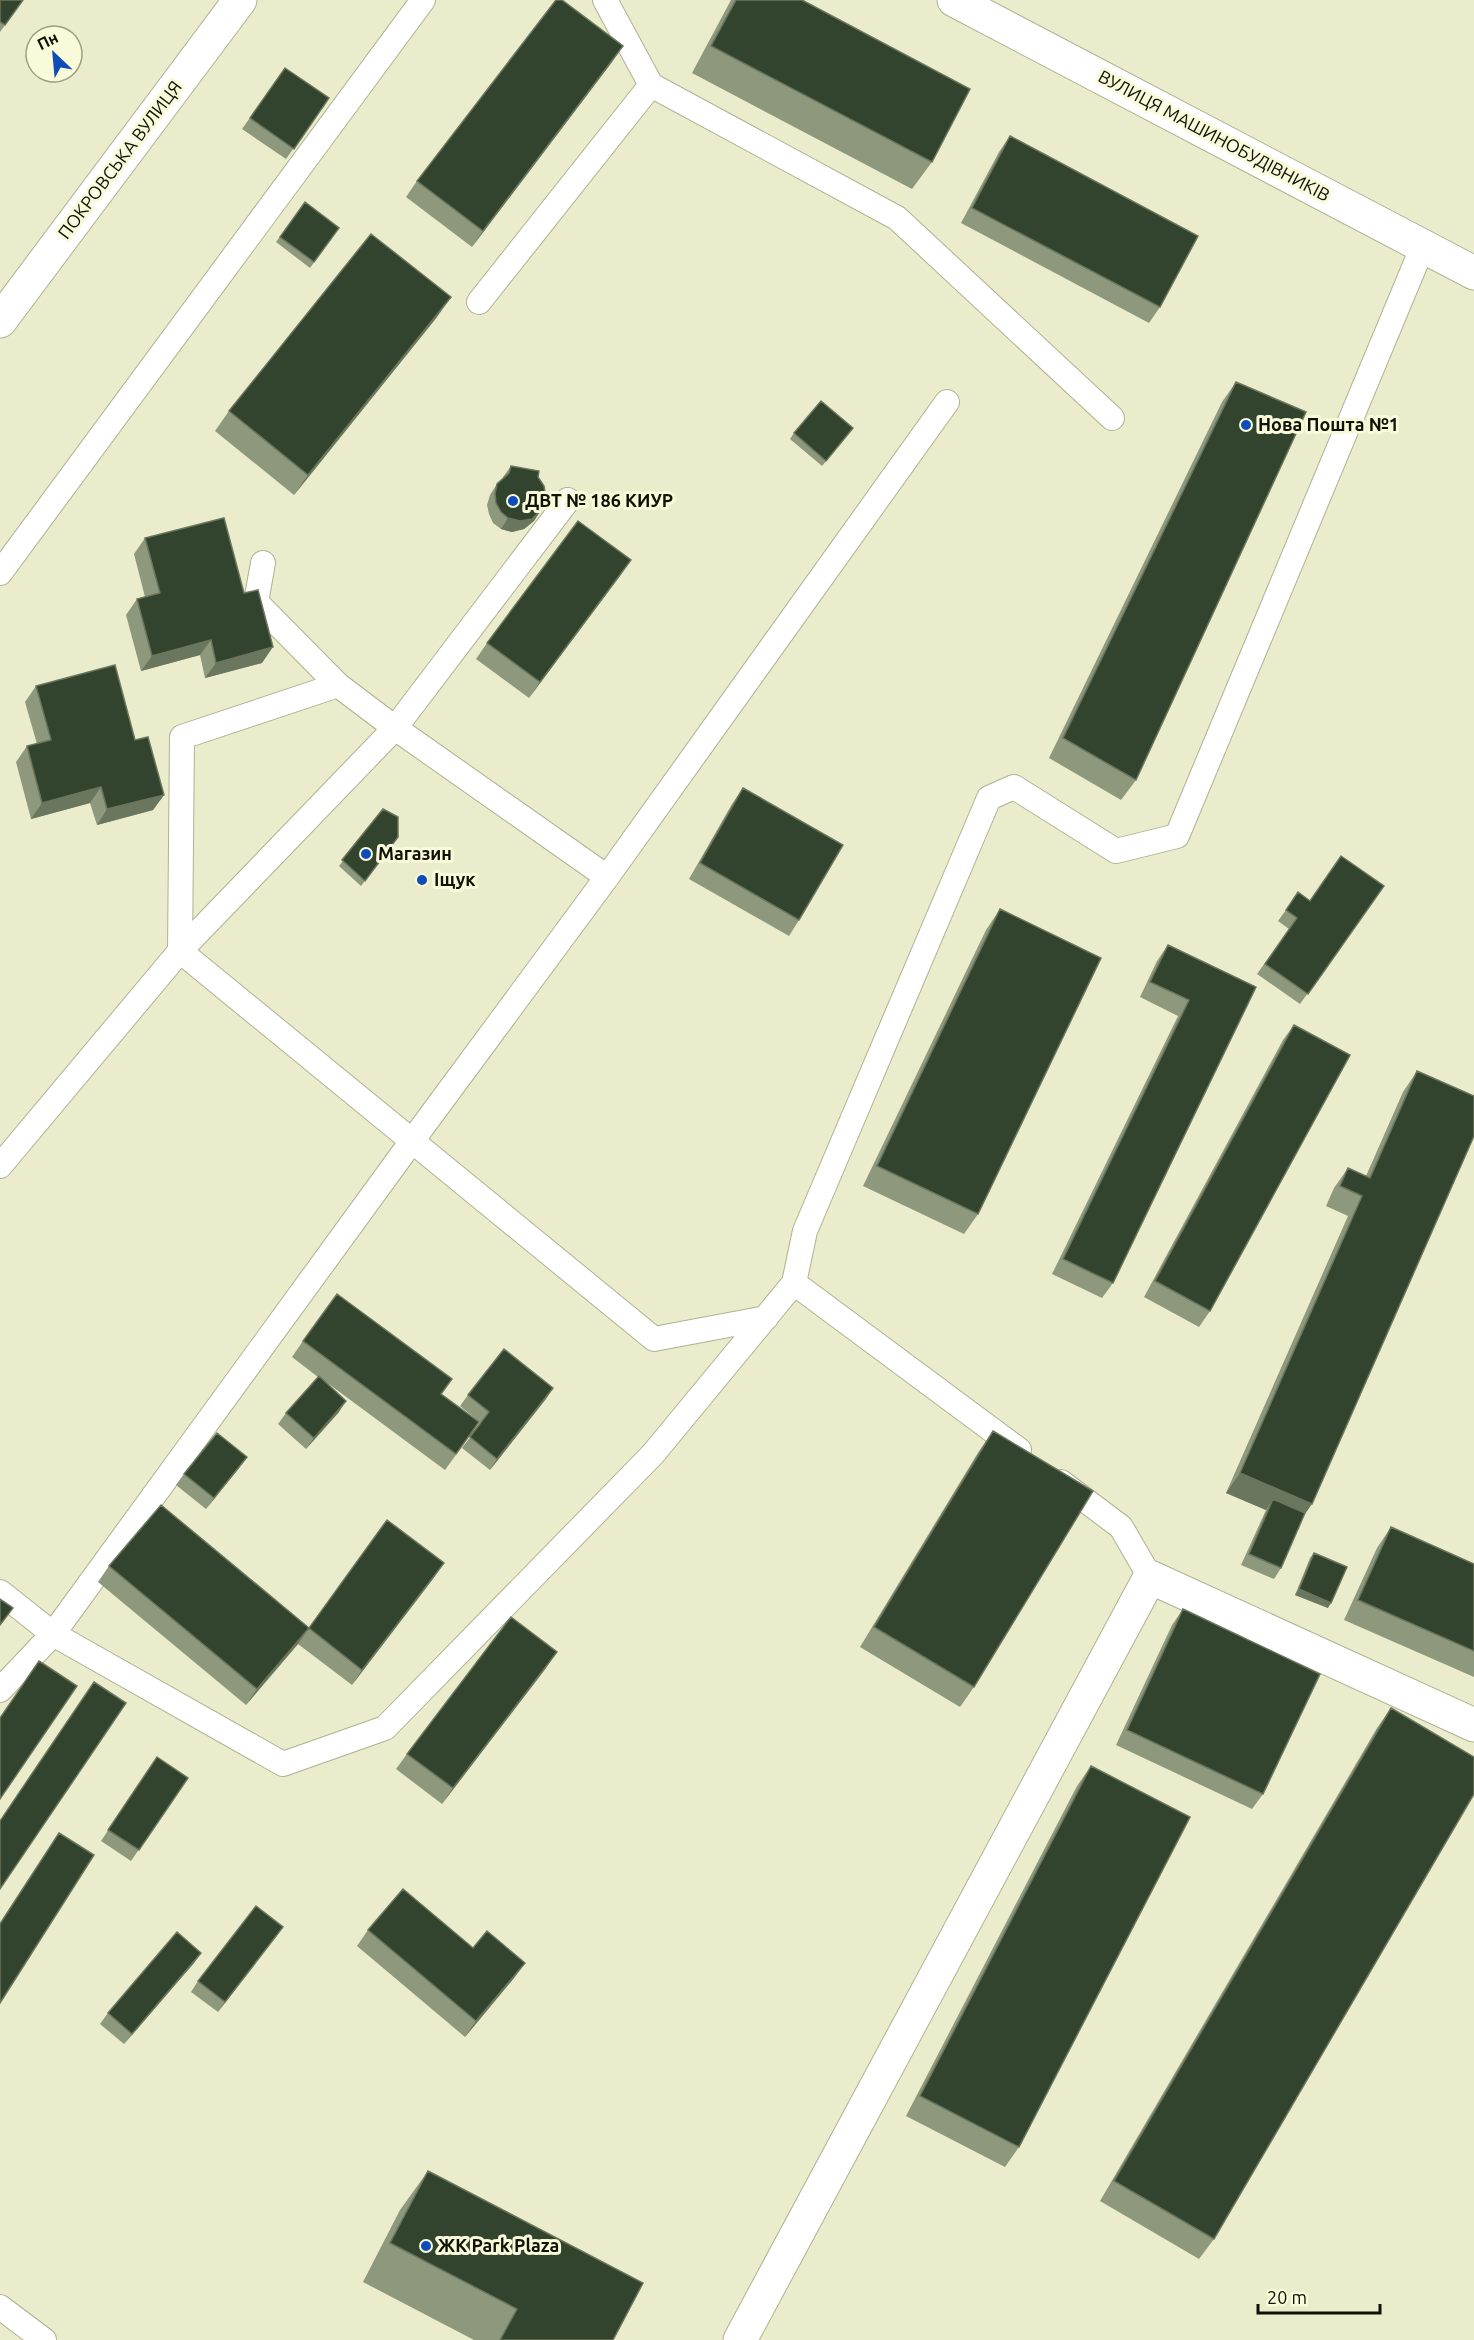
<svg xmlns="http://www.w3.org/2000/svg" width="1474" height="2340" viewBox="0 0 1474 2340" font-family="Ubuntu,sans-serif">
	<rect width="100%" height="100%" fill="#ebeccc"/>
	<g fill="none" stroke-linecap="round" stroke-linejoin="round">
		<g stroke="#afb192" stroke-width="26">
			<path id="service" d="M 605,0 L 651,85 L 897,218 L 1112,418
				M 479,302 L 651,85
				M 263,563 L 256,602 L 338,685
				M 0,573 L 423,0
				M 607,877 L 395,728 L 338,685 L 182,737 L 180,951 L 654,1339 L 766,1318
				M 0,1166 L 180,951 L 395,728 L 568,500
				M 794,1283 L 1019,1450
				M 1061,1482 L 1121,1527 L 1150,1577
				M 0,1592 L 53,1634 L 283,1764 L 385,1728 L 653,1454 L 794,1283 L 805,1231 L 989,798 L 1014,787 L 1116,851 L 1177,836 L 1423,246
				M 0,1690 L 53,1634 L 412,1141 L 607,877 L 947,402
				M 0,2307 L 44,2340"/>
		</g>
		<g stroke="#afb192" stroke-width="35">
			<path id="minor" d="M 740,2340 L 1150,1577 L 1474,1725"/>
		</g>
		<g stroke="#afb192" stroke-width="35">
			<path id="tertiary" d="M 954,0 L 1474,273
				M 0,321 L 240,0"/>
		</g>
		<use href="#service" stroke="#fff" stroke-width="24"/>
		<use href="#minor" stroke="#fff" stroke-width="33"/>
		<use href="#tertiary" stroke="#fff" stroke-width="33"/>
	</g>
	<path fill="#8e987d" d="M 0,0 L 23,0 L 0,32 Z
		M 731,0 L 802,0 L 932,162 L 912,189 L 692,73 Z
		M 612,62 L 472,247 L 406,197 L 417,181 Z
		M 285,68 L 329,98 L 286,159 L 242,129 Z
		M 1010,136 L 1160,307 L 1149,323 L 961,223 L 999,152 Z
		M 305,202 L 339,228 L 310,268 L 276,242 Z
		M 437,317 L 294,495 L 215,431 L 229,411 Z
		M 1236,382 L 1136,780 L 1121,800 L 1049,758 L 1222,402 Z
		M 794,433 L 849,433 L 822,466 L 790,439 Z
		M 511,466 L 538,477 L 541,510 L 534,521 L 524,529 L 512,532 L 501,529 L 493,523 L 489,514 L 487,505 L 490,495 L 497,484 L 503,480 L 503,477 Z
		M 145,538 L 262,663 L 205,678 L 200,655 L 141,671 L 126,615 L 137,599 L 145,597 L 134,554 Z
		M 631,560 L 529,698 L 476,659 L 487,643 Z
		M 36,686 L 135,740 L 164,795 L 153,810 L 97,825 L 90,803 L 31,819 L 16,762 L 27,746 L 37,744 L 25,702 Z
		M 743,788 L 799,920 L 789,936 L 689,879 L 732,804 Z
		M 383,809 L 398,837 L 361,886 L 339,866 Z
		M 1384,886 L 1300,1004 L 1257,974 L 1289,929 L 1278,921 L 1286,910 L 1310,901 Z
		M 1000,909 L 978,1214 L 964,1234 L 863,1186 L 986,930 Z
		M 1168,945 L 1256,987 L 1113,1283 L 1102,1298 L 1052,1274 L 1178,1016 L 1140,997 L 1157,961 Z
		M 1294,1025 L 1210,1311 L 1199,1327 L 1144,1297 L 1283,1040 Z
		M 1417,1071 L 1305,1513 L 1281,1568 L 1274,1579 L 1241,1565 L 1266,1510 L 1226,1493 L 1348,1216 L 1326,1206 L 1334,1188 L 1348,1168 L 1366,1176 L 1403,1092 Z
		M 303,1341 L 441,1394 L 468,1438 L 445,1470 L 322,1379 L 339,1412 L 306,1449 L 278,1424 L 286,1413 L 318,1377 L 292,1357 Z
		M 553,1388 L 490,1470 L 462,1448 L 481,1423 L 460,1406 L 468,1395 Z
		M 993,1431 L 974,1687 L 960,1707 L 860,1647 L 979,1451 Z
		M 239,1468 L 206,1509 L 176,1485 L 184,1474 Z
		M 1391,1527 L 1474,1564 L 1474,1677 L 1344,1620 L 1377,1548 Z
		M 1314,1553 L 1328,1608 L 1295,1595 L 1310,1558 Z
		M 444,1563 L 352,1685 L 298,1644 L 246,1705 L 98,1582 L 109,1566 L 309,1628 Z
		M 1183,1609 L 1263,1794 L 1252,1809 L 1116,1745 L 1172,1625 Z
		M 546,1668 L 442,1804 L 396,1769 L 407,1754 Z
		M 1391,1708 L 1214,2239 L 1199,2259 L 1100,2201 L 1377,1728 Z
		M 157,1757 L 188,1778 L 131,1861 L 101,1841 Z
		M 1091,1766 L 1019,2147 L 1005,2167 L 906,2116 L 1077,1786 Z
		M 59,1833 L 0,2003 L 0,1923 Z
		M 283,1927 L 218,2012 L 191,1992 L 198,1981 Z
		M 368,1930 L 473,1948 L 525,1963 L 514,1978 L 465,2037 L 357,1946 Z
		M 201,1953 L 194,1963 L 124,2044 L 100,2024 L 108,2013 Z
		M 428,2171 L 613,2340 L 474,2340 L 363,2282 L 400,2210 Z"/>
	<path fill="#6a765d" d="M 623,46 L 612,62 L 472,247 L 483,231 Z
		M 451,297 L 437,317 L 294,495 L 308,475 Z
		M 541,510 L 534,521 L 524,529 L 512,532 L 501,529 L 508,518 Z
		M 631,560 L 620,576 L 529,698 L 540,682 Z
		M 211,640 L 200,655 L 141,671 L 152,656 Z
		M 273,647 L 262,663 L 205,678 L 216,663 Z
		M 101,787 L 90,803 L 31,819 L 42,803 Z
		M 164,795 L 153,810 L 97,825 L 107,809 Z
		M 553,1388 L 546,1399 L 490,1470 L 497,1459 Z
		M 346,1401 L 339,1412 L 306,1449 L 314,1438 Z
		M 247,1457 L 239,1468 L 206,1509 L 214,1498 Z
		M 1240,1473 L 1312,1504 L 1298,1524 L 1273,1499 L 1266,1510 L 1226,1493 Z
		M 444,1563 L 433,1579 L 352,1685 L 362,1670 Z
		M 1299,1589 L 1331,1603 L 1328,1608 L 1295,1595 Z
		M 309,1628 L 298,1644 L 246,1705 L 257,1689 Z
		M 557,1652 L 546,1668 L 442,1804 L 453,1788 Z
		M 283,1927 L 275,1938 L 218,2012 L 225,2002 Z
		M 201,1953 L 194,1963 L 124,2044 L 132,2034 Z
		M 525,1963 L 514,1978 L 465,2037 L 476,2021 Z"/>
	<path fill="#32442e" stroke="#6a765d" stroke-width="1.5" d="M 0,0 L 23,0 L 5,25 L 0,22 Z
		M 556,0 L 562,0 L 623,46 L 483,231 L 417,181 Z
		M 736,0 L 802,0 L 970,89 L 932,162 L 711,46 Z
		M 285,68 L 329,98 L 294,149 L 250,118 Z
		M 1010,136 L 1198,236 L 1160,307 L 972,208 Z
		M 305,202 L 339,228 L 314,262 L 280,237 Z
		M 371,234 L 451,297 L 308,475 L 229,411 Z
		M 1236,382 L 1306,412 L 1136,780 L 1063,738 Z
		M 821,401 L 853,428 L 826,461 L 794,433 Z
		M 511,466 L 539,471 L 538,477 L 544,486 L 546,499 L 541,510 L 532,519 L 520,521 L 508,518 L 501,512 L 496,503 L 495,494 L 497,484 L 509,473 Z
		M 224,518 L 244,593 L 258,590 L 273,647 L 216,663 L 211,640 L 152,656 L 137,599 L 160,593 L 145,538 Z
		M 578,521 L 631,560 L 540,682 L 487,643 Z
		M 115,665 L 135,740 L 148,737 L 164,795 L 107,809 L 101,787 L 42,803 L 27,746 L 51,740 L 36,686 Z
		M 743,788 L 843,845 L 799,920 L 700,863 Z
		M 383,809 L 398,817 L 398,837 L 365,881 L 342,860 Z
		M 1341,856 L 1384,886 L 1308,994 L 1265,964 L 1297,918 L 1286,910 L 1298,892 L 1310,901 Z
		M 1000,909 L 1101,958 L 978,1214 L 877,1166 Z
		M 1168,945 L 1256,987 L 1113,1283 L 1063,1259 L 1189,1000 L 1150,982 Z
		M 1294,1025 L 1350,1055 L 1210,1311 L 1155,1281 Z
		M 1417,1071 L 1474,1096 L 1474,1136 L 1312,1504 L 1240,1473 L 1362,1196 L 1340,1186 L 1348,1168 L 1370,1178 Z
		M 337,1294 L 452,1379 L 441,1394 L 479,1422 L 456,1454 L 303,1341 Z
		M 504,1349 L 553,1388 L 497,1459 L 470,1437 L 489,1412 L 468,1395 Z
		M 319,1376 L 346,1401 L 314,1438 L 286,1413 Z
		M 993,1431 L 1093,1491 L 974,1687 L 874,1627 Z
		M 217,1433 L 247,1457 L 214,1498 L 184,1474 Z
		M 1273,1499 L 1305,1513 L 1281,1568 L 1249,1554 Z
		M 161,1505 L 309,1628 L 257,1689 L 109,1566 Z
		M 387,1520 L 444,1563 L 362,1670 L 309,1628 Z
		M 1391,1527 L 1474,1564 L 1474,1651 L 1358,1600 Z
		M 1314,1553 L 1347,1567 L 1331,1603 L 1299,1589 Z
		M 0,1599 L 13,1608 L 0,1625 Z
		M 1183,1609 L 1320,1674 L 1263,1794 L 1127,1730 Z
		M 511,1617 L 557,1652 L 453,1788 L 407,1754 Z
		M 39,1661 L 77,1686 L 0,1799 L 0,1718 Z
		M 94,1682 L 126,1703 L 0,1889 L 0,1821 Z
		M 1391,1708 L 1474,1757 L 1474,1794 L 1214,2239 L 1114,2181 Z
		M 157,1757 L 188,1778 L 139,1850 L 108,1830 Z
		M 1091,1766 L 1190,1817 L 1019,2147 L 920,2096 Z
		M 59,1833 L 94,1855 L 0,2003 L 0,1924 Z
		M 403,1889 L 473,1948 L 487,1931 L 525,1963 L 476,2021 L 368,1930 Z
		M 256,1906 L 283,1927 L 225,2002 L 198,1981 Z
		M 177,1932 L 201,1953 L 132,2034 L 108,2013 Z
		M 428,2171 L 643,2283 L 613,2340 L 500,2340 L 517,2309 L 390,2243 Z"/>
	<g fill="#104cb7" stroke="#f8fad9" stroke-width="2">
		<circle cx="1246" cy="425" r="6"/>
		<circle cx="513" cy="501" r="6"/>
		<circle cx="366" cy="854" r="6"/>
		<circle cx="422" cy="880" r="6"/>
		<circle cx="426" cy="2246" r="6"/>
	</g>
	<g text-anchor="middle" stroke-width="6" stroke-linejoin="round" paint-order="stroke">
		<g font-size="18" fill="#111106" stroke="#f8fad9">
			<text transform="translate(1214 136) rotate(28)" y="6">ВУЛИЦЯ МАШИНОБУДІВНИКІВ</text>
			<text transform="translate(120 160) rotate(-53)" y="6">ПОКРОВСЬКА ВУЛИЦЯ</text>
		</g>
		<g font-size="18" font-weight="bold" fill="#111106" stroke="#f8fad9" text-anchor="start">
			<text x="1258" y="431">Нова Пошта №1</text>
			<text x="525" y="507">ДВТ № 186 КИУР</text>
			<text x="378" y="860">Магазин</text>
			<text x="434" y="886">Іщук</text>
			<text x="438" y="2252">ЖК Park Plaza</text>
		</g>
	</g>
	<g transform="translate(54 54) rotate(334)"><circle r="28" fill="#f8fad9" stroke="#9c9d85" stroke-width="1.5"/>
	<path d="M0-4.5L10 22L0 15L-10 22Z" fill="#104cb7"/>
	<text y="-9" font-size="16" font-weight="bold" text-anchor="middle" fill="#111106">Пн</text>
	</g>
	<path d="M1258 2304v9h122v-9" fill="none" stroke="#111106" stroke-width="3"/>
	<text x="1267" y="2304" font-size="18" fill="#111106" stroke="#f8fad9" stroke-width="4.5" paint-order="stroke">20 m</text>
</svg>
